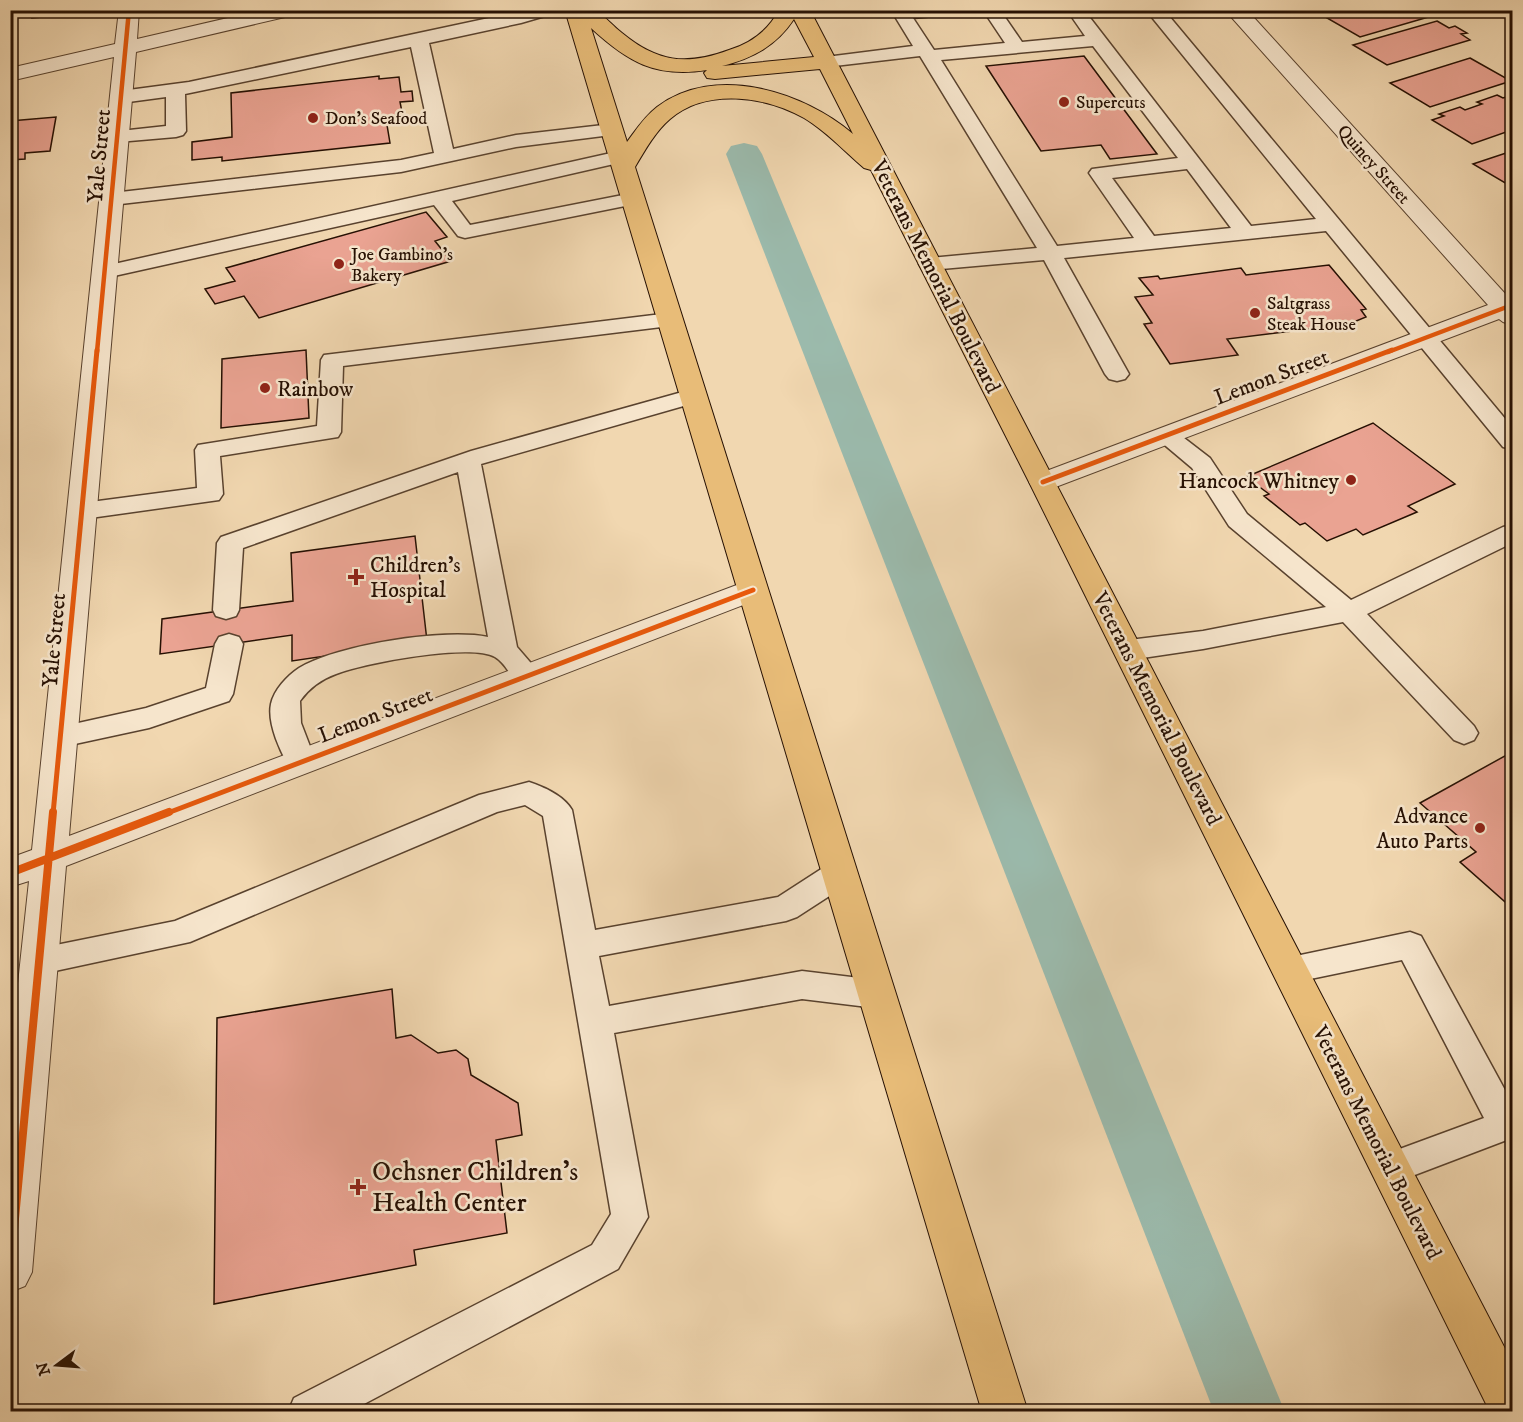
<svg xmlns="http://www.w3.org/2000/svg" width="1523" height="1422" viewBox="0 0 1523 1422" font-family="'IM FELL DW Pica',serif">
	<rect width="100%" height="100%" fill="#f1d7b0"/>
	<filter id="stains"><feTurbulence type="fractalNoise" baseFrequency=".00333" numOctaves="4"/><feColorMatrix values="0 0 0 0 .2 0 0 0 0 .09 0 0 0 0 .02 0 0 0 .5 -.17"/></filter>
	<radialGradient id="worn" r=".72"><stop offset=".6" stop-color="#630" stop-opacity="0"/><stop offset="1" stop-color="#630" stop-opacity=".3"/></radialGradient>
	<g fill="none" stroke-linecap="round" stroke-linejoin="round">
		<path fill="#9bbaac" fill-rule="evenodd" d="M 744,143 L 757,146 L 762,154 L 1285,1412 L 1214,1412 L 726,154 L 731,146 Z"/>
	</g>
	<path fill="#eaa392" stroke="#261003" stroke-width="1.5" d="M 34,10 L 76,10 L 76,14 L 32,18 Z
		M 1344,10 L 1447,10 L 1449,11 L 1360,37 L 1327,18 L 1341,14 L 1337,12 Z
		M 1437,21 L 1449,28 L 1455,26 L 1467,33 L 1461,34 L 1470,40 L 1387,65 L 1353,45 Z
		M 1084,56 L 1157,154 L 1110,159 L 1101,145 L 1041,151 L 986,66 Z
		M 1470,58 L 1511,81 L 1430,107 L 1390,83 Z
		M 379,76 L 379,79 L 399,77 L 401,92 L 412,91 L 413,101 L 400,102 L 403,117 L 386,119 L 390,143 L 222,161 L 222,157 L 192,160 L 192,142 L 232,137 L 231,93 Z
		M 1497,95 L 1503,98 L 1512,95 L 1512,130 L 1472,144 L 1432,120 L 1444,116 L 1439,114 L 1460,107 L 1465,110 L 1482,104 L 1477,102 Z
		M 56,117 L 50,151 L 25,153 L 25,159 L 10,160 L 10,121 Z
		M 1512,151 L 1512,187 L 1473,164 Z
		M 426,212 L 447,237 L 435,241 L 451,261 L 259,318 L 244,296 L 215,304 L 205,289 L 235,281 L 226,268 Z
		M 1329,265 L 1366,309 L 1361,310 L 1366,317 L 1349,324 L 1227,339 L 1238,355 L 1170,364 L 1144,324 L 1152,323 L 1135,297 L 1153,295 L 1139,278 L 1158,276 L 1160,279 L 1241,268 L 1246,275 Z
		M 306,350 L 309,418 L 221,428 L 222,359 Z
		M 1373,423 L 1455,484 L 1408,506 L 1417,512 L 1363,535 L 1356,529 L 1327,541 L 1305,523 L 1300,525 L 1264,496 L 1269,494 L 1246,477 Z
		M 415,536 L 427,641 L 292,661 L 292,635 L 160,654 L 162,619 L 293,601 L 291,553 Z
		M 1512,752 L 1512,908 L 1460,862 L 1476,852 L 1420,803 Z
		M 392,989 L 396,1038 L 411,1035 L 438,1053 L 456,1050 L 468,1059 L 471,1075 L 518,1103 L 522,1135 L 496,1140 L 507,1233 L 414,1250 L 416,1265 L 214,1304 L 217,1018 Z"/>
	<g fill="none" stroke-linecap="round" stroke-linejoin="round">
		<g stroke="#59422e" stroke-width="3">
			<path id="service" d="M 527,10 L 554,10 L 552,14 L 521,23 L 429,43 L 453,149 L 516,135 L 612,124 L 619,126 L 622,130 L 619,134 L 516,147 L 401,172 L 112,205 L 105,203 L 102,199 L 105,195 L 112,193 L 401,160 L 434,153 L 411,47 L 185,94 L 186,131 L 183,135 L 176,137 L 118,142 L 111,140 L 108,136 L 111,132 L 166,126 L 166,97 L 121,103 L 114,101 L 112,97 L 114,93 L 121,91 L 189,82 Z
				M 891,10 L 952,10 L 944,15 L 913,18 L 934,50 L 1005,43 L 983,10 L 1000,10 L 1022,42 L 1085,36 L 1067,10 L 1084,10 L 1251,226 L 1316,219 L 1146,10 L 1164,10 L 1512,427 L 1512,449 L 1503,447 L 1326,231 L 1064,258 L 1129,374 L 1125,379 L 1117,381 L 1109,379 L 1105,374 L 1044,260 L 930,270 L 922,269 L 919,264 L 922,259 L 930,258 L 1037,248 L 920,56 L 826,67 L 820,66 L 817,62 L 820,58 L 826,57 L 913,46 ZM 1093,46 L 1178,158 L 1092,169 L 1089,173 L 1134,238 L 1057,246 L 941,60 ZM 1187,169 L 1231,228 L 1154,236 L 1112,178 Z
				M 620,151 L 627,153 L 630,157 L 627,161 L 452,201 L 470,225 L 633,193 L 640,195 L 643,199 L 640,203 L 465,238 L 458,236 L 434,205 L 105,278 L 97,277 L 94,272 L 97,267 L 105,266 Z
				M 670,313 L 678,315 L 681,320 L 678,325 L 343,366 L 341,432 L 338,437 L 220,456 L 223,494 L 219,500 L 83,519 L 74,517 L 70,511 L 74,505 L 83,503 L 197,488 L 195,450 L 198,445 L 317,426 L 321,360 L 324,355 Z
				M 693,389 L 701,391 L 705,396 L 701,401 L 481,464 L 517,647 L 542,676 L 538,683 C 510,691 513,668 495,657 C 471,643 363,663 336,674 C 322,679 309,688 300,701 L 301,723 L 316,762 L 311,770 L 301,773 L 291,770 C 281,753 267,724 271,704 C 274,690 287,676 299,668 C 337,645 444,628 488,637 L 458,472 L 243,548 L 239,610 L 236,616 L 226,619 L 216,616 L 213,610 L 217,543 L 221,537 L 471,451 Z
				M 1166,429 L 1175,431 L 1210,458 L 1247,514 L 1351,600 L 1503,527 L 1512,525 L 1512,543 L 1367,614 L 1474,726 L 1478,733 L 1474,740 L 1464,744 L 1454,740 L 1343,622 L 1203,649 L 1129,660 L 1119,657 L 1115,650 L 1119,643 L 1129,640 L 1203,631 L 1326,607 L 1229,526 L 1192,468 L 1154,436 L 1157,431 Z
				M 229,634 L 239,637 L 243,644 L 233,694 L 229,701 L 149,728 L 61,747 L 51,743 L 47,736 L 51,729 L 146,708 L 206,688 L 215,644 L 219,637 Z
				M 529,782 C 544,787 564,796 572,810 L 595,930 L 778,897 L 829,864 L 840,861 L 851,864 L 856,873 L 851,882 L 797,917 L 786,921 L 599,956 L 609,1006 L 802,971 L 876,980 L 888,984 L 892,994 L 888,1004 L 876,1008 L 802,999 L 614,1033 L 648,1217 L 618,1269 L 349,1412 L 288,1412 L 294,1398 L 592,1245 L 611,1214 L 543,816 L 525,805 L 497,812 L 190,942 L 41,974 L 30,970 L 25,961 L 30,952 L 41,948 L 175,921 L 479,795 Z
				M 1410,932 L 1421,936 L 1512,1103 L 1512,1138 L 1391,1184 L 1378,1179 L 1373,1168 L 1378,1157 L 1484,1118 L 1402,960 L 1291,983 L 1279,979 L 1275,970 L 1279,961 L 1291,957 Z"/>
		</g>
		<g stroke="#59422e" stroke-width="2">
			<path id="minor" d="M 119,10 L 139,10 L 137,39 L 262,10 L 301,10 L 298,14 L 136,52 L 69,836 L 742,583 L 753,580 L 764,583 L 768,590 L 764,597 L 66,866 L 32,1272 L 25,1286 L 10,1292 L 10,1058 L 29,881 L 10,887 L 10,858 L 32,850 L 114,57 L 10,81 L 10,68 L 115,44 Z
				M 1225,10 L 1247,10 L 1509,298 L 1512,297 L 1512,325 L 1503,322 L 1499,319 L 1053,488 L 1043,491 L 1033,488 L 1029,482 L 1033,476 L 1488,305 Z"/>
		</g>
		<g stroke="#261003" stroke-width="2">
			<path id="primary" d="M 565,10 C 574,10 590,8 597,12 C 606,17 614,27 622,33 C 657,62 686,66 729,50 C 751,43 768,31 779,10 L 810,10 L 1512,1362 L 1512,1412 L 1490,1412 L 1029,482 L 871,170 L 864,168 C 844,151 826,131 804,118 C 765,96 706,88 670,119 C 655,132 645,150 635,167 L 1028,1412 L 982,1412 ZM 794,19 L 814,57 L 722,66 C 753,58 776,46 794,19 ZM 591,28 C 628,62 655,78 707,70 L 704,73 L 707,78 L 715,79 L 820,69 L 853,134 C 804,92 715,63 657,107 C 644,117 636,130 627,142 Z"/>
		</g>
		<use href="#service" fill="#f6e5cc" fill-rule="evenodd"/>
		<use href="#minor" fill="#f6e5cc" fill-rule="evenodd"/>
		<use href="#primary" fill="#e8bc78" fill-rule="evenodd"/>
		<g stroke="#f6e5cc" stroke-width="7">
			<path id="cycleway-far2" d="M 97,352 L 129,10
				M 1388,352 L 1512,305"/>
		</g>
		<g stroke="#f6e5cc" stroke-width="9">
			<path id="cycleway-far1" d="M 1043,482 L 1392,350
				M 53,814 L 97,350
				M 165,814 L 753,590"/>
		</g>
		<g stroke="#f6e5cc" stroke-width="11">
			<path id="cycleway" d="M 10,873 L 169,812
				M 10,1272 L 53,812"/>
		</g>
		<use href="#cycleway-far2" stroke="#e8590c" stroke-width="4.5"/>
		<use href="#cycleway-far1" stroke="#e8590c" stroke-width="5"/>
		<use href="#cycleway" stroke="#e8590c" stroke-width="8"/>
	</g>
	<g fill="#8f2418" stroke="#f6e5cc" stroke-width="2">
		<circle cx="1064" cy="102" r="6"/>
		<circle cx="313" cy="118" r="6"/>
		<circle cx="339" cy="264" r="6"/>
		<circle cx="1255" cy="313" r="6"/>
		<circle cx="265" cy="388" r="6"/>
		<circle cx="1351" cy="480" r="6"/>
		<path d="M353 568h6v6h6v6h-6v6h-6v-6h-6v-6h6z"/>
		<circle cx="1480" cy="828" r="6"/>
		<path d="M355 1178h6v6h6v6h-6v6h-6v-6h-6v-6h6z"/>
	</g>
	<g text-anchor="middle" stroke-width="5" stroke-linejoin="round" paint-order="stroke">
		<g font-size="18" fill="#261003" stroke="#f6e5cc" text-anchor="start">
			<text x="1076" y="108">Supercuts</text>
			<text x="325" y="124">Don's Seafood</text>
			<text x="351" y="260">Joe Gambino's<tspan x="351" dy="21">Bakery</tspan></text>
			<text x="1267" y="309">Saltgrass<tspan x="1267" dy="21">Steak House</tspan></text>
		</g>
		<g font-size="18" fill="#261003" stroke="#f6e5cc">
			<text transform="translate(1374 164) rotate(48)" y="6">Quincy Street</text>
		</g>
		<g font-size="22" fill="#261003" stroke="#f6e5cc">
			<text transform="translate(98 156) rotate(-85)" y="8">Yale Street</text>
			<text transform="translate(937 276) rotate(63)" y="8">Veterans Memorial Boulevard</text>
			<text transform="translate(1271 376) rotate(-21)" y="8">Lemon Street</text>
			<text transform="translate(53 640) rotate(-85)" y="8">Yale Street</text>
			<text transform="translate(1158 708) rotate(63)" y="8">Veterans Memorial Boulevard</text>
			<text transform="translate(375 714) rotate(-21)" y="8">Lemon Street</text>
			<text transform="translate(1378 1142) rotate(63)" y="8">Veterans Memorial Boulevard</text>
		</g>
		<g font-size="22" fill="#261003" stroke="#f6e5cc" text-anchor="start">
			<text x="277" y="396">Rainbow</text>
			<text x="1339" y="488" text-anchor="end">Hancock Whitney</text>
			<text x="370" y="572">Children's<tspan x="370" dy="25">Hospital</tspan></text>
			<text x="1468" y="823" text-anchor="end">Advance<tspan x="1468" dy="25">Auto Parts</tspan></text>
		</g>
		<g font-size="27" fill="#261003" stroke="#f6e5cc" text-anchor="start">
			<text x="372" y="1180">Ochsner Children's<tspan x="372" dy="31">Health Center</tspan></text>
		</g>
	</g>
	<rect width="1523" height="1422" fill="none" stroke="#f1d7b0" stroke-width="36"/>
	<rect x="12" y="12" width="1499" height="1398" fill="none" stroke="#261003" stroke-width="3"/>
	<rect x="18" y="18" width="1487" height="1386" fill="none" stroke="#261003" stroke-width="1.5"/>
	<g transform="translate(57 1365) rotate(254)" stroke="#f6e5cc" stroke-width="4.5" paint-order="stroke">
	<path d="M0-4.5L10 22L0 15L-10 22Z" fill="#261003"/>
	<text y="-9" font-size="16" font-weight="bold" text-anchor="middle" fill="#261003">N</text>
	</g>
	<rect width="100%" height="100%" filter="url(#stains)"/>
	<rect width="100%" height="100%" fill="url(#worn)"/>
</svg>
